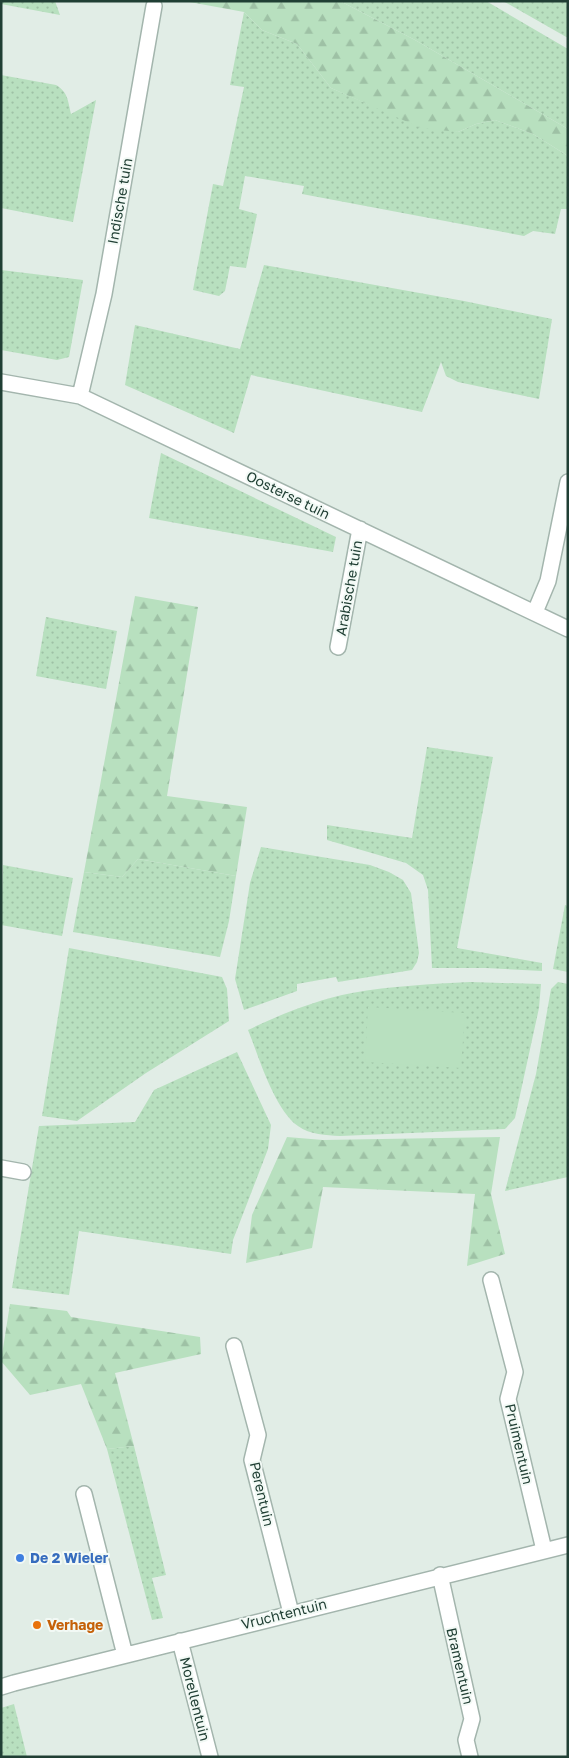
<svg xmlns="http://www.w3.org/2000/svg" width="569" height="1758" viewBox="0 0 569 1758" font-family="'Golos Text',sans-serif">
	<defs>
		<pattern id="grass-dots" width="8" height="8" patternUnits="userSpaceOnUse" patternTransform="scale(1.25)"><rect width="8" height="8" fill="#b8e0bf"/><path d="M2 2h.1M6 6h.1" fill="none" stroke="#9ec1a5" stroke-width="1.8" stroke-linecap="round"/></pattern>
		<pattern id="forest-firs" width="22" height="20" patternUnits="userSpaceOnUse" patternTransform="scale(1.25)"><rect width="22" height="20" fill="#b8e0bf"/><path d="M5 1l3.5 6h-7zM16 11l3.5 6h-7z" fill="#9ec1a5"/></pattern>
	</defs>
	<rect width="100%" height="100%" fill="#e1ede6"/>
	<path fill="url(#grass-dots)" d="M 1,1 L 55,1 L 60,15 L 1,4 Z
		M 340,1 L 486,1 L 568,49 L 568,129 L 415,40 Z
		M 503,1 L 568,1 L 568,38 Z
		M 244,12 L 262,30 L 297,44 L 331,88 L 368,104 L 458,132 L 476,124 L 495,120 L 533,134 L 568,156 L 568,209 L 561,209 L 555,234 L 533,231 L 524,236 L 302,194 L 304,186 L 245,176 L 239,209 L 257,214 L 246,268 L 230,266 L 225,291 L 219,296 L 193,290 L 213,184 L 223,186 L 244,87 L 230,85 Z
		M 1,75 L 56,85 C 68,92 68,101 71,114 L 96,100 L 73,222 L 1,208 Z
		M 264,265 L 464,301 L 552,319 L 539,399 L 458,382 L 446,376 L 441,362 L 422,412 L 251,375 L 234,433 L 125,385 L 135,325 L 240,349 Z
		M 1,270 L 83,280 L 69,357 L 57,360 L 1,350 Z
		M 161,453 L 336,537 L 333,552 L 149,518 Z
		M 46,617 L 117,631 L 106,689 L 36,676 Z
		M 427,747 L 493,757 L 457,948 L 542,963 L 542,971 L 486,968 L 432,968 L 428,890 L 423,875 L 406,863 L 327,840 L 327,825 L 412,838 Z
		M 261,847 L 370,865 L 389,872 L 403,880 L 411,893 L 419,953 L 417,962 L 412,970 L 338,982 L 336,977 L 297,984 L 297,991 L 244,1010 L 235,979 L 250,883 Z
		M 138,859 L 236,876 L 229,921 L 220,957 L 73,932 L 84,872 L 122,877 Z
		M 3,865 L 73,878 L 62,936 L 1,925 Z
		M 565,905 L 568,906 L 568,972 L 553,969 Z
		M 69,948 L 222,977 L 227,989 L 229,1021 L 146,1073 L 77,1121 L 42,1116 Z
		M 470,982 L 541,984 L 539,1008 L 515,1118 L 505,1129 L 340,1136 C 326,1135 310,1135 298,1126 C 274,1109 259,1057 248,1030 C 281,1014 316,1000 352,993 C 391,986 431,984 470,982 Z
		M 558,982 L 568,984 L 568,1177 L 505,1191 L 536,1074 L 551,989 Z
		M 237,1052 L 271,1125 L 268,1149 L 233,1240 L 231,1254 L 79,1231 L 69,1295 L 12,1288 L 39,1126 L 135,1122 L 154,1090 Z
		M 134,1446 L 166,1575 L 152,1578 L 163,1618 L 152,1620 L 107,1449 Z
		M 14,1704 L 27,1757 L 1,1757 L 1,1708 Z"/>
	<path fill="url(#forest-firs)" d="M 184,1 L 340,1 L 415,40 L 568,129 L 568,156 L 533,134 L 495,120 L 476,124 L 458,132 L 421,128 L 331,88 L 297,44 L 262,30 L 244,12 Z
		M 135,596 L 198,607 L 167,796 L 247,807 L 236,876 L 138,859 L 122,877 L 84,872 Z
		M 287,1137 L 323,1140 L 500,1137 L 491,1194 L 505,1254 L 467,1266 L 475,1194 L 323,1187 L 312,1248 L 246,1263 L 252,1215 Z
		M 10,1304 L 67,1311 L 71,1317 L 200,1337 L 201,1354 L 115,1373 L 134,1446 L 107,1449 L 81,1384 L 30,1395 L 1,1361 Z"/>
	<path fill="#b8e0bf" d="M 368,1007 L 465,1013 L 461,1068 L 365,1062 Z"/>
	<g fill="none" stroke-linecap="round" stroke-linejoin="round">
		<g stroke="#a3b5ad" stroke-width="18">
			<path id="street" d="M 1,382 L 80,396 L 568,629
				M 80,396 L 104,294 L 154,6
				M 535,612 L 548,581 L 568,482
				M 338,647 L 360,529
				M 1,1168 L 23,1172
				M 491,1280 L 515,1372 L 508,1399 L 544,1550
				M 234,1346 L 258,1435 L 252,1460 L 291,1613
				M 84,1494 L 125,1655
				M 440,1575 L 472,1719 L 466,1740 L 470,1757
				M 180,1641 L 210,1757
				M 1,1687 L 14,1683 L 568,1545"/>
		</g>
		<use href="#street" stroke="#fff" stroke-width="15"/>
		<path stroke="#5a7a6f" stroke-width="1" d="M 1,1753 L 2,1757"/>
	</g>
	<circle fill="#3f7fe0" stroke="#f2f9f5" stroke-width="2" cx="20" cy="1558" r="5"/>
	<circle fill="#e8710a" stroke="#f2f9f5" stroke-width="2" cx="37" cy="1625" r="5"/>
	<g text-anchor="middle" stroke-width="4" stroke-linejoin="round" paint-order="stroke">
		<g font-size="14" fill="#203f34" stroke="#f2f9f5">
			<text transform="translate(120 201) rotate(-80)" y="5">Indische tuin</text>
			<text transform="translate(288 495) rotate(26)" y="5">Oosterse tuin</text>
			<text transform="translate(349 588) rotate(-80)" y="5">Arabische tuin</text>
			<text transform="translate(519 1444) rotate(77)" y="5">Pruimentuin</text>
			<text transform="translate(262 1494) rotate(77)" y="5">Perentuin</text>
			<text transform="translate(284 1614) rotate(-14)" y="5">Vruchtentuin</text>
			<text transform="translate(460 1666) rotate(77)" y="5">Bramentuin</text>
			<text transform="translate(195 1699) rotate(76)" y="5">Morellentuin</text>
		</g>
		<g font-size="14" font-weight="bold" fill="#366cbe" stroke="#f2f9f5" text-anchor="start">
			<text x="30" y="1563">De 2 Wieler</text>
		</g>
		<g font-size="14" font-weight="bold" fill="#c56008" stroke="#f2f9f5" text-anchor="start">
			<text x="47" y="1630">Verhage</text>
		</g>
	</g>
	<rect width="569" height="1758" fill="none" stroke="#203f34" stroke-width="5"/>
</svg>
